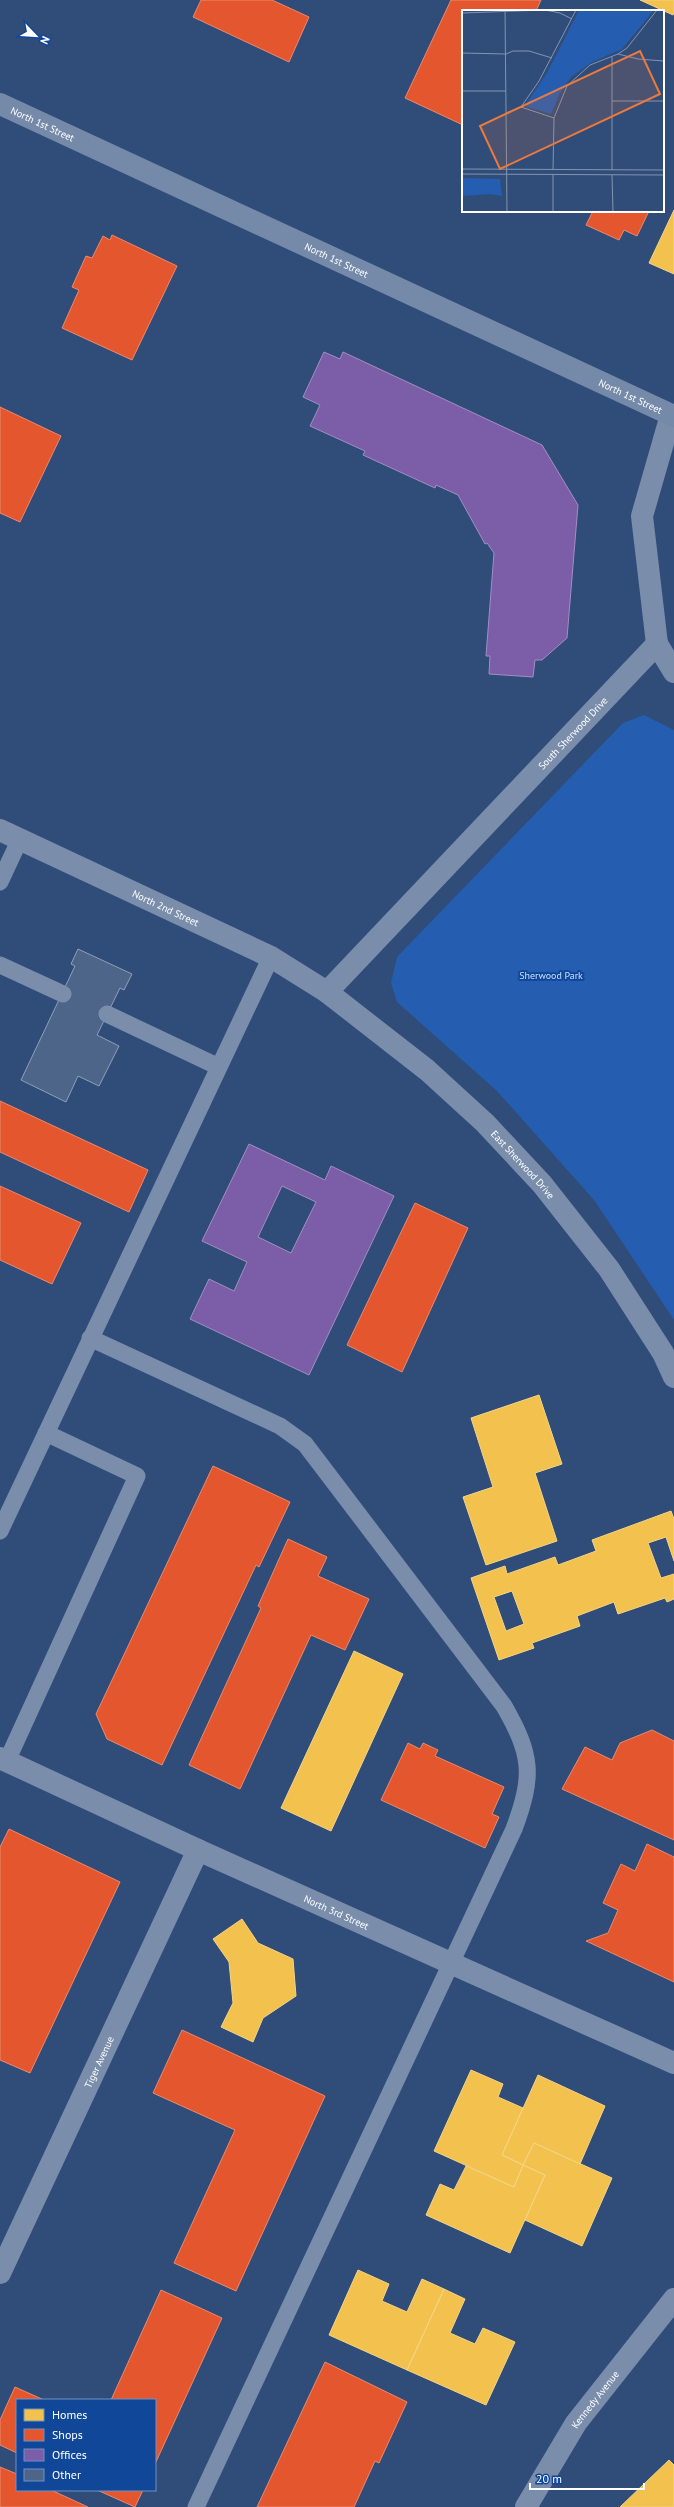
<svg xmlns="http://www.w3.org/2000/svg" width="674" height="2507" viewBox="0 0 674 2507" font-family="'PT Sans',sans-serif">
	<rect width="100%" height="100%" fill="#304d7a"/>
	<path fill="#255db0" d="M 644,715 L 674,730 L 674,1320 L 594,1200 L 497,1091 L 397,1002 L 391,983 L 397,957 L 623,723 Z"/>
	<path fill="#f2c14e" stroke="#f6d483" fill-rule="evenodd" d="M 640,0 L 674,0 L 674,12 L 673,15 Z
		M 674,210 L 674,274 L 649,263 Z
		M 539,1395 L 562,1464 L 535,1473 L 557,1541 L 486,1565 L 463,1497 L 493,1487 L 471,1418 Z
		M 671,1511 L 674,1519 L 674,1561 L 666,1537 L 648,1543 L 661,1578 L 674,1574 L 674,1599 L 667,1602 L 665,1598 L 618,1614 L 614,1602 L 577,1616 L 580,1626 L 532,1643 L 534,1648 L 499,1660 L 471,1578 L 505,1566 L 507,1574 L 555,1557 L 558,1565 L 596,1551 L 592,1540 ZM 512,1591 L 524,1624 L 506,1631 L 494,1597 Z
		M 354,1651 L 403,1674 L 331,1831 L 281,1808 Z
		M 242,1919 L 258,1943 L 293,1959 L 296,1996 L 263,2018 L 253,2042 L 221,2027 L 233,2003 L 229,1962 L 213,1939 Z
		M 471,2070 L 503,2084 L 498,2097 L 523,2108 L 502,2155 L 523,2165 L 514,2187 L 434,2151 Z
		M 538,2075 L 605,2106 L 580,2164 L 534,2143 L 523,2165 L 502,2155 Z
		M 534,2143 L 612,2178 L 582,2246 L 525,2220 L 545,2175 L 523,2165 Z
		M 523,2165 L 545,2175 L 510,2253 L 426,2215 L 440,2184 L 454,2190 L 466,2166 L 514,2187 Z
		M 358,2270 L 389,2284 L 382,2301 L 407,2312 L 422,2279 L 444,2289 L 407,2370 L 329,2335 Z
		M 444,2289 L 465,2299 L 450,2333 L 475,2344 L 483,2328 L 515,2342 L 486,2405 L 407,2370 Z
		M 669,2460 L 674,2465 L 674,2507 L 620,2507 Z"/>
	<path fill="#e4572e" stroke="#ec896d" d="M 201,0 L 272,0 L 309,17 L 289,62 L 193,17 Z
		M 451,0 L 541,0 L 536,11 L 463,11 L 463,125 L 405,98 Z
		M 593,211 L 649,211 L 637,236 L 624,230 L 619,240 L 586,225 Z
		M 112,235 L 177,266 L 132,360 L 62,328 L 79,290 L 72,287 L 86,256 L 92,258 L 103,236 L 110,240 Z
		M 0,407 L 61,436 L 20,522 L 0,513 Z
		M 0,1101 L 148,1170 L 129,1212 L 0,1152 Z
		M 0,1186 L 81,1223 L 52,1284 L 0,1260 Z
		M 415,1203 L 468,1228 L 402,1372 L 347,1345 Z
		M 213,1466 L 290,1502 L 259,1567 L 256,1565 L 162,1765 L 107,1739 L 96,1714 Z
		M 288,1539 L 327,1557 L 318,1576 L 369,1599 L 345,1650 L 311,1635 L 240,1789 L 189,1765 L 261,1608 L 258,1606 Z
		M 652,1730 L 674,1741 L 674,1840 L 562,1789 L 585,1747 L 612,1760 L 620,1743 Z
		M 408,1743 L 420,1749 L 423,1743 L 438,1750 L 435,1756 L 504,1787 L 492,1814 L 499,1817 L 485,1848 L 381,1800 Z
		M 9,1829 L 120,1882 L 30,2073 L 0,2060 L 0,1847 Z
		M 647,1844 L 674,1857 L 674,1982 L 586,1941 L 608,1933 L 618,1910 L 603,1903 L 621,1864 L 635,1871 Z
		M 182,2030 L 325,2096 L 236,2291 L 174,2263 L 235,2130 L 153,2093 Z
		M 161,2290 L 222,2318 L 155,2464 L 155,2400 L 111,2400 Z
		M 325,2362 L 407,2402 L 379,2463 L 375,2461 L 354,2507 L 257,2507 Z
		M 15,2387 L 44,2400 L 17,2400 L 17,2453 L 0,2445 L 0,2420 Z
		M 0,2467 L 17,2474 L 17,2490 L 51,2490 L 88,2507 L 0,2507 Z
		M 97,2490 L 143,2490 L 135,2507 Z"/>
	<path fill="#7b5ea7" stroke="#a38ec1" fill-rule="evenodd" d="M 324,352 L 340,359 L 343,352 L 542,445 L 578,505 L 567,638 L 542,660 L 535,660 L 533,677 L 489,674 L 490,656 L 486,656 L 494,553 L 487,543 L 485,544 L 458,495 L 436,485 L 435,488 L 363,455 L 365,451 L 310,426 L 320,405 L 303,397 Z
		M 249,1144 L 325,1180 L 331,1166 L 394,1196 L 309,1375 L 190,1319 L 209,1279 L 234,1291 L 247,1262 L 202,1241 ZM 282,1186 L 316,1202 L 291,1253 L 258,1237 Z"/>
	<path fill="#4d6589" stroke="#8ea0b9" d="M 78,949 L 132,974 L 124,990 L 120,988 L 97,1035 L 119,1046 L 99,1086 L 78,1076 L 66,1102 L 21,1080 L 75,966 L 71,964 Z"/>
	<g fill="none" stroke-linecap="round" stroke-linejoin="round">
		<path stroke="#7a8eac" stroke-width="17" d="M 0,882 L 20,839
			M 0,965 L 63,994
			M 107,1014 L 219,1067
			M 90,1338 L 280,1426 L 305,1444 L 504,1706 C 532,1755 534,1775 514,1829 L 196,2507
			M 0,1531 L 271,957
			M 7,1761 L 137,1476 L 46,1433"/>
		<g stroke="#7a8eac" stroke-width="22">
			<path d="M 657,644 L 674,672"/>
			<path id="s1" d="M 0,830 L 271,957 L 327,992 L 427,1070 L 485,1123 L 542,1184 L 609,1269 L 663,1353 L 674,1377"/>
			<path id="s2" d="M 327,992 L 657,644 L 642,516 L 671,415"/>
			<path id="s3" d="M 0,1758 L 198,1850 L 674,2063"/>
			<path id="s4" d="M 0,2273 L 198,1850"/>
			<path id="s5" d="M 526,2507 L 576,2423 L 674,2299"/>
		</g>
		<path stroke="#7589a8" stroke-width="22" id="s6" d="M 0,104 L 674,416"/>
	</g>
	<g text-anchor="middle" stroke-width="4" stroke-linejoin="round" paint-order="stroke">
		<g font-size="10" fill="#fff" stroke="#104799">
			<text dy="4" stroke="none"><textPath href="#s6" startOffset="47">North 1st Street</textPath></text>
			<text dy="4" stroke="none"><textPath href="#s6" startOffset="371">North 1st Street</textPath></text>
			<text dy="4" stroke="none"><textPath href="#s6" startOffset="695">North 1st Street</textPath></text>
			<text dy="4" stroke="none"><textPath href="#s2" startOffset="357">South Sherwood Drive</textPath></text>
			<text dy="4" stroke="none"><textPath href="#s1" startOffset="183">North 2nd Street</textPath></text>
			<text dy="4" stroke="none"><textPath href="#s1" startOffset="627">East Sherwood Drive</textPath></text>
			<text dy="4" stroke="none"><textPath href="#s3" startOffset="370">North 3rd Street</textPath></text>
			<text dy="4" stroke="none"><textPath href="#s4" startOffset="233">Tiger Avenue</textPath></text>
			<text dy="4" stroke="none"><textPath href="#s5" startOffset="128">Kennedy Avenue</textPath></text>
		</g>
		<g font-size="10" fill="#cae0fe" stroke="#104799">
			<text x="551" y="979">Sherwood Park</text>
		</g>
	</g>
	<g transform="translate(462 10)">
		<rect width="202" height="202" fill="#304d7a"/>
		<path d="M 117,0 L 192,0 L 160,39 L 130,52 L 109,67 L 97,85 L 89,104 L 65,97 L 64,94 L 85,63 ZM 0,168 L 38,169 L 40,186 L 29,184 L 0,186 Z" fill="#255db0"/>
		<path fill="none" stroke="#8394af" stroke-width="1" d="M 43,0 L 45,202M 0,3 L 83,0 L 98,3 L 110,9M 0,43 L 44,44 L 51,41 L 67,41 L 90,48M 156,44 L 176,49 L 202,51M 150,47 L 150,160M 0,81 L 44,81M 150,91 L 202,91M 59,97 L 77,71 L 114,0M 44,103 L 59,97 L 92,108M 0,159 L 202,160M 91,160 L 92,108 L 105,76 L 128,55 L 156,44 L 165,38 L 195,0M 0,164 L 202,165M 91,164 L 91,202M 150,165 L 151,202"/>
		<path fill="#ed7a3d" fill-opacity="0.15" stroke="#ed7a3d" stroke-width="2" d="M 178,41 L 198,84 L 38,159 L 18,116 Z"/>
		<rect width="202" height="202" fill="none" stroke="#fff" stroke-width="2"/>
	</g>
	<rect x="16" y="2399" width="140" height="92" fill="#104799" stroke="#7091c2"/>
	<rect x="24" y="2409" width="20" height="12" fill="#f2c14e" stroke="#7091c2"/>
	<text x="52" y="2419" font-size="12" fill="#ffffff">Homes</text>
	<rect x="24" y="2429" width="20" height="12" fill="#e4572e" stroke="#7091c2"/>
	<text x="52" y="2439" font-size="12" fill="#ffffff">Shops</text>
	<rect x="24" y="2449" width="20" height="12" fill="#7b5ea7" stroke="#7091c2"/>
	<text x="52" y="2459" font-size="12" fill="#ffffff">Offices</text>
	<rect x="24" y="2469" width="20" height="12" fill="#4d6589" stroke="#7091c2"/>
	<text x="52" y="2479" font-size="12" fill="#ffffff">Other</text>
	<g transform="translate(36 36) rotate(115)" stroke="#104799" stroke-width="3" paint-order="stroke">
	<path d="M0-3L7 15L0 10L-7 15Z" fill="#ffffff"/>
	<text y="-6" font-size="11" font-weight="bold" text-anchor="middle" fill="#ffffff">N</text>
	</g>
	<path d="M530 2483v6h114v-6" fill="none" stroke="#ffffff" stroke-width="2"/>
	<text x="536" y="2483" font-size="12" fill="#ffffff" stroke="#104799" stroke-width="3" paint-order="stroke">20 m</text>
</svg>
